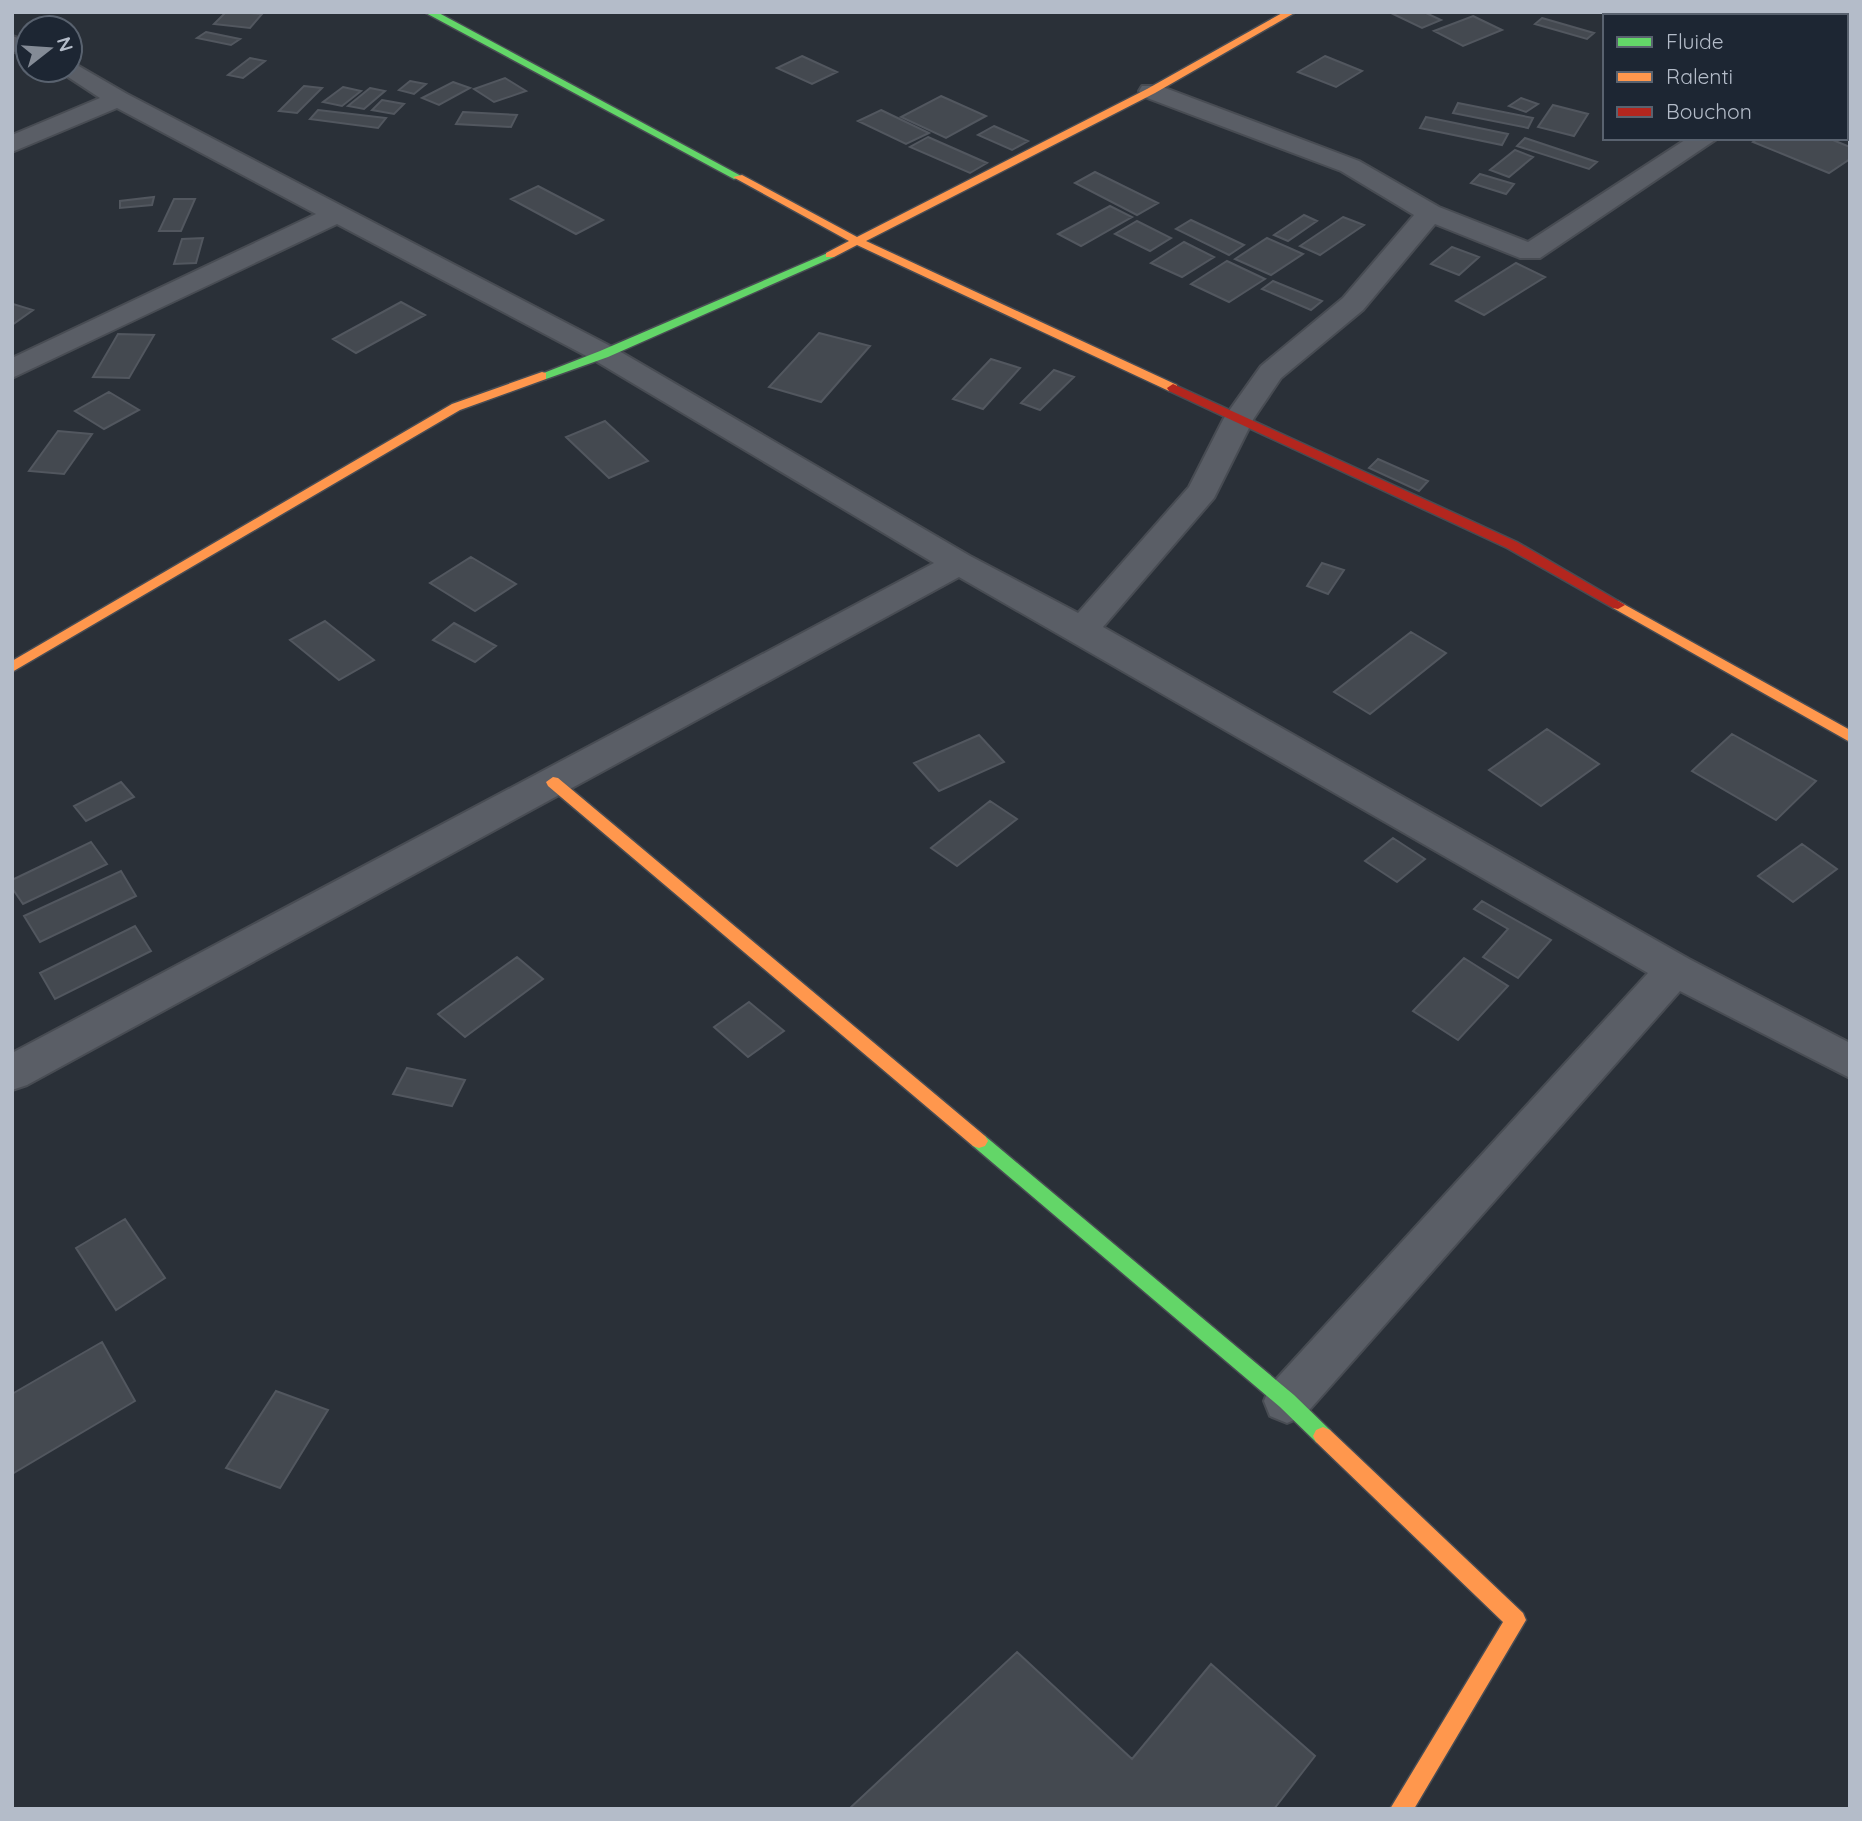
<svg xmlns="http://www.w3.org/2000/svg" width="1862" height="1821" viewBox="0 0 1862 1821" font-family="Quicksand,sans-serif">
	<rect width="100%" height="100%" fill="#2a3038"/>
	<path fill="#444950" stroke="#52575f" stroke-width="2" d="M 226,12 L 239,12 L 262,14 L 250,28 L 214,24 Z
		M 1389,12 L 1424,12 L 1441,20 L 1422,28 Z
		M 1473,16 L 1502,30 L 1463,46 L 1434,31 Z
		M 1542,18 L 1594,33 L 1587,39 L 1535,24 Z
		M 206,32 L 240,39 L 231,45 L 197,38 Z
		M 802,56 L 837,72 L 812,84 L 777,68 Z
		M 1325,56 L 1362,71 L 1336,87 L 1298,72 Z
		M 250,58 L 265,61 L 243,78 L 228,75 Z
		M 505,78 L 526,91 L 494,102 L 474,89 Z
		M 410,81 L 426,84 L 414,94 L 399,90 Z
		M 453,82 L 470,88 L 439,105 L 422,98 Z
		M 304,86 L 322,88 L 297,113 L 279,111 Z
		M 343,87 L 361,91 L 342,106 L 323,102 Z
		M 370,88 L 385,91 L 364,109 L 348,106 Z
		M 941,96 L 986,116 L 946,138 L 901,117 Z
		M 1521,98 L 1538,104 L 1526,112 L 1509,106 Z
		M 382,100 L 404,104 L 394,114 L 372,110 Z
		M 1458,103 L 1533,118 L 1528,128 L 1453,113 Z
		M 1553,105 L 1588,114 L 1574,136 L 1538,127 Z
		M 318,110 L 386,118 L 378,128 L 310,119 Z
		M 881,110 L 929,133 L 906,144 L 858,121 Z
		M 463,112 L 517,115 L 511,127 L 456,124 Z
		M 1426,117 L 1508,134 L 1502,145 L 1420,128 Z
		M 994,126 L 1028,141 L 1012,150 L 978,135 Z
		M 928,137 L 987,163 L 970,173 L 910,147 Z
		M 1525,138 L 1597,162 L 1589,169 L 1517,146 Z
		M 1759,138 L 1828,138 L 1850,147 L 1850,159 L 1829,173 L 1753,142 Z
		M 1515,150 L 1533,157 L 1509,177 L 1490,170 Z
		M 1095,172 L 1158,203 L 1137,215 L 1075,183 Z
		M 1480,174 L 1514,184 L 1506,194 L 1471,183 Z
		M 538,186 L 603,220 L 576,234 L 511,199 Z
		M 154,197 L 152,205 L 120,208 L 120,201 Z
		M 174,199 L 195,199 L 181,231 L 159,231 Z
		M 1110,206 L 1132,217 L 1081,246 L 1058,234 Z
		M 1304,215 L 1317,221 L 1288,241 L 1274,235 Z
		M 1343,217 L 1364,225 L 1320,255 L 1300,246 Z
		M 1191,220 L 1244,245 L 1229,255 L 1176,229 Z
		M 1137,221 L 1171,238 L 1150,251 L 1115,234 Z
		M 203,238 L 196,263 L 174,264 L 182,239 Z
		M 1267,238 L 1303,254 L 1271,275 L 1235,259 Z
		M 1184,242 L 1214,257 L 1182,277 L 1151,263 Z
		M 1452,247 L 1479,257 L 1459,275 L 1431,264 Z
		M 1227,261 L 1265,279 L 1229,302 L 1191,284 Z
		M 1516,263 L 1545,277 L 1484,315 L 1456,301 Z
		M 1273,281 L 1322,301 L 1311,310 L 1262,289 Z
		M 401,302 L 425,315 L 356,353 L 333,339 Z
		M 12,304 L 13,304 L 33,310 L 12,325 Z
		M 819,333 L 870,346 L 821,402 L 769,387 Z
		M 118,334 L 154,335 L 129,378 L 93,377 Z
		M 991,359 L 1020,368 L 983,409 L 953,399 Z
		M 1054,370 L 1074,377 L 1040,410 L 1021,403 Z
		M 109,392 L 139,410 L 104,429 L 75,411 Z
		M 605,421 L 648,461 L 609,478 L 566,437 Z
		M 58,431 L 92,434 L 64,474 L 29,471 Z
		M 1378,459 L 1428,481 L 1419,491 L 1369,468 Z
		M 471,557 L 516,584 L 475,611 L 430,583 Z
		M 1322,563 L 1344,570 L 1328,594 L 1307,586 Z
		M 325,621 L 374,660 L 339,680 L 290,640 Z
		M 454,623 L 496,646 L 475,662 L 433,640 Z
		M 1411,632 L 1446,653 L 1370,714 L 1334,692 Z
		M 1547,729 L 1599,764 L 1541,806 L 1489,770 Z
		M 1732,734 L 1816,781 L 1776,820 L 1692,771 Z
		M 979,735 L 1004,762 L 939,791 L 914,763 Z
		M 121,782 L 134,797 L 86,821 L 74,806 Z
		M 990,801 L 1017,819 L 957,866 L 931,848 Z
		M 1393,838 L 1425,859 L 1397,882 L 1365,861 Z
		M 91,842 L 107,864 L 23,904 L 12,888 L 12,880 Z
		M 1802,844 L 1837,869 L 1793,902 L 1758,876 Z
		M 121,871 L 136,896 L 40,942 L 24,916 Z
		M 1482,901 L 1551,940 L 1518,978 L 1483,957 L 1508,929 L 1474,909 Z
		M 135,926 L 151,951 L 55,999 L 40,973 Z
		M 517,957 L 543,979 L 465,1037 L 438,1014 Z
		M 1464,958 L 1508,986 L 1458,1040 L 1413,1011 Z
		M 749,1002 L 784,1031 L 748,1057 L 714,1027 Z
		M 407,1068 L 465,1080 L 452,1106 L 393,1094 Z
		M 125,1219 L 165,1278 L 116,1310 L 76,1248 Z
		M 102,1342 L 135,1401 L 12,1474 L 12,1394 Z
		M 276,1391 L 328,1410 L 280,1488 L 226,1468 Z
		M 1017,1652 L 1132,1759 L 1211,1664 L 1315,1756 L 1274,1809 L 849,1809 Z"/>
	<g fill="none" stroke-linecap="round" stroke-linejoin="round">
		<g stroke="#484c53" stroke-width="4">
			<path id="street" d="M 1755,12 L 1784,12 L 1786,16 L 1757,16 Z
				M 12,36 L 28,41 L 28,56 L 12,51 Z
				M 1850,38 L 1850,53 L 1846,54 L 1846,39 Z
				M 70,61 L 127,94 L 614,348 L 970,556 L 1078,613 L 1189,487 L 1224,418 L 1261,366 L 1343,298 L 1414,215 L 1341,171 L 1142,96 L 1139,91 L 1142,86 L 1160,86 L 1359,161 L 1439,207 L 1528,242 L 1688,138 L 1718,138 L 1540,258 L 1520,258 L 1435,224 L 1363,310 L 1281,378 L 1254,418 L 1214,498 L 1103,627 L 1689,959 L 1850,1043 L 1850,1078 L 1680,991 L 1304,1416 L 1287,1423 L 1270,1416 L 1264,1401 L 1270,1386 L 1648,973 L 959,577 L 27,1085 L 12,1090 L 12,1053 L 934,563 L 594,360 L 337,224 L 12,378 L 12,358 L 316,214 L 117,108 L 12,152 L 12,135 L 100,98 L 62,73 L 59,70 L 70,70 Z"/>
		</g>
		<g stroke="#484c53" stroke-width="3">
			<path id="fast" d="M 424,12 L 437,12 L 743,177 L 734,179 Z
				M 830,252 L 834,253 L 834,257 L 608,357 L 546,379 L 538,379 L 536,376 L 600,351 Z
				M 979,1134 L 985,1136 L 1294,1395 L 1330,1430 L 1333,1436 L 1330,1442 L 1323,1445 L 1316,1442 L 1280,1407 L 973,1146 L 970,1141 L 973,1136 Z"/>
		</g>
		<g stroke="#484c53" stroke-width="3">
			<path id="slow" d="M 1284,12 L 1296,12 L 1155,93 L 866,241 L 1177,385 L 1177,391 L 1169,391 L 857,245 L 834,257 L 826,257 L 826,253 L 849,241 L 733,177 L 742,175 L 857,237 L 1147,89 Z
				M 542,372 L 546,373 L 546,379 L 460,410 L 12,672 L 12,661 L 452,404 Z
				M 1618,601 L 1850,730 L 1850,742 L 1613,608 L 1611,605 L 1613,602 Z
				M 553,777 L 558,778 L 985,1136 L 988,1141 L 985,1146 L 979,1148 L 973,1146 L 548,786 L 546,782 Z
				M 1323,1427 L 1330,1430 L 1523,1613 L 1526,1620 L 1414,1809 L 1390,1809 L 1503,1622 L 1316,1442 L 1313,1436 L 1316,1430 Z"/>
		</g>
		<g stroke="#484c53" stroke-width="3">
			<path id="jam" d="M 1173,384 L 1517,542 L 1625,605 L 1618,609 L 1613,608 L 1507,548 L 1169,391 L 1167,388 Z"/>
		</g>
		<use href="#street" fill="#5a5e66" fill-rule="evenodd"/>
		<use href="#fast" fill="#63d668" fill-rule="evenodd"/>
		<use href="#slow" fill="#ff974d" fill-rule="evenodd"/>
		<use href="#jam" fill="#b3261e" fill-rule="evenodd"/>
	</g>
	<rect width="1862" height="1821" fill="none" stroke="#b4bcc9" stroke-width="28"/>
	<rect x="1603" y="14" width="245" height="126" fill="#1d2633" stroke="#59626f" stroke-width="2"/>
	<rect x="1617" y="37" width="35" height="10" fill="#63d668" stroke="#59626f" stroke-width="2"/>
	<text x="1666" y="49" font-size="21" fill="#b4bcc9">Fluide</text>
	<rect x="1617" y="72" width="35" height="10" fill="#ff974d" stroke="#59626f" stroke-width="2"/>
	<text x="1666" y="84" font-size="21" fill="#b4bcc9">Ralenti</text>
	<rect x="1617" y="107" width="35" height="10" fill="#b3261e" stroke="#59626f" stroke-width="2"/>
	<text x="1666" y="119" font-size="21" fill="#b4bcc9">Bouchon</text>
	<g transform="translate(49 49) rotate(73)"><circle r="33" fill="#1d2633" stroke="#59626f" stroke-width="2"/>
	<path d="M0-5L12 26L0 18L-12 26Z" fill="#848b96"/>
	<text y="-10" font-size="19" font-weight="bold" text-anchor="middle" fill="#b4bcc9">N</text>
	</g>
</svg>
